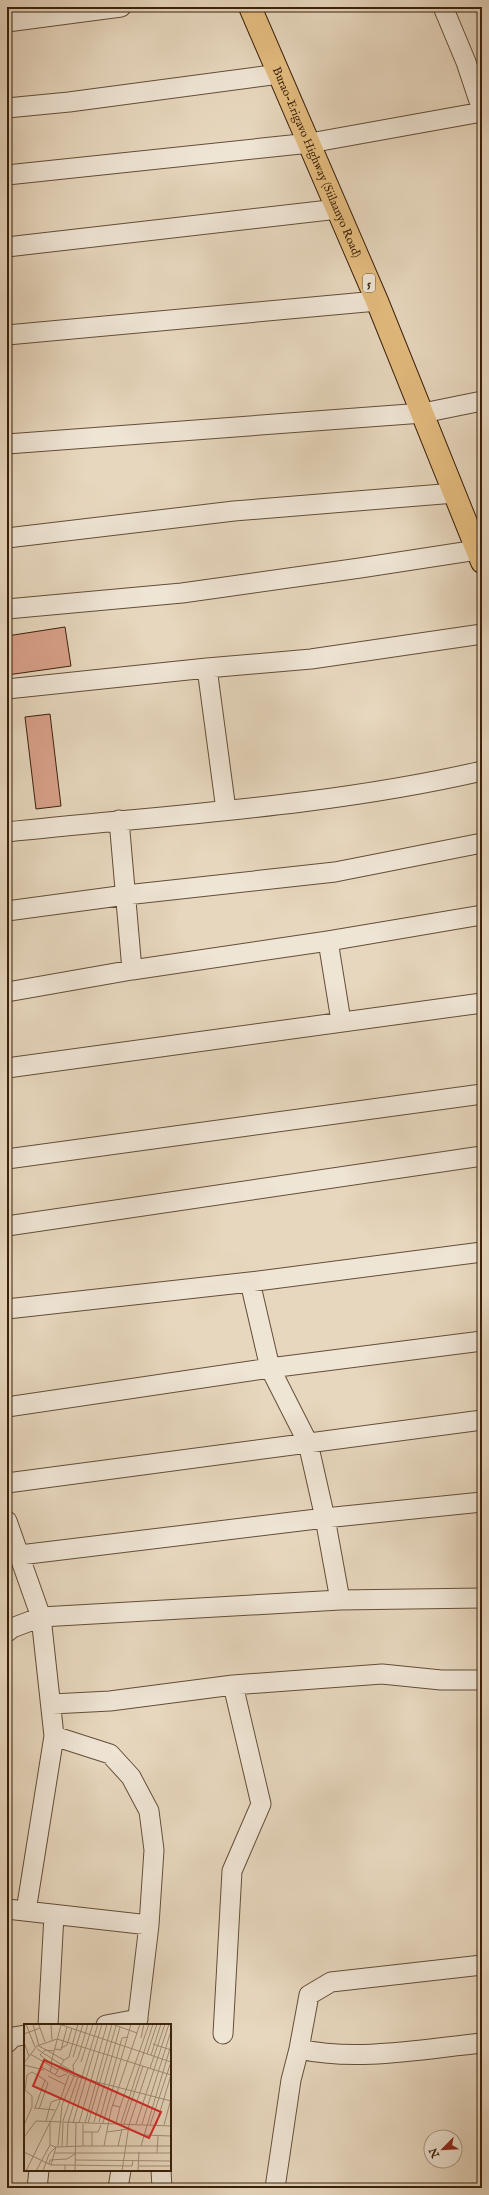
<svg xmlns="http://www.w3.org/2000/svg" width="489" height="2195" viewBox="0 0 489 2195" font-family="'IM FELL English',serif">
	<rect width="100%" height="100%" fill="#e7d7be"/>
	<filter id="stains"><feTurbulence type="fractalNoise" baseFrequency=".005" numOctaves="4"/><feColorMatrix values="0 0 0 0 .2 0 0 0 0 .09 0 0 0 0 .02 0 0 0 .5 -.17"/></filter>
	<radialGradient id="worn" r=".72"><stop offset=".6" stop-color="#630" stop-opacity="0"/><stop offset="1" stop-color="#630" stop-opacity=".3"/></radialGradient>
	<path fill="#d9a18a" stroke="#39210b" d="M 65,627 L 71,666 L 7,675 L 7,636 Z
		M 50,714 L 61,806 L 36,809 L 25,717 Z"/>
	<g fill="none" stroke-linecap="round" stroke-linejoin="round">
		<g stroke="#644e38" stroke-width="21">
			<path id="minor" d="M 443,7 L 466,62 L 482,110
				M 7,22 L 121,7
				M 7,108 L 69,102 L 279,74
				M 7,175 L 310,143 L 482,112
				M 7,247 L 338,209
				M 7,335 L 377,301
				M 7,444 L 423,413 L 482,401
				M 7,538 L 234,511 L 455,493
				M 7,609 L 182,593 L 360,568 L 477,550
				M 207,668 L 311,659 L 482,634
				M 7,689 L 207,668 L 226,810
				M 119,820 L 132,970
				M 7,832 C 165,815 326,807 482,771
				M 7,911 L 126,895 L 335,872 L 482,843
				M 328,941 L 341,1021
				M 7,992 L 132,970 L 328,941 L 482,915
				M 7,1068 L 482,1003
				M 7,1159 L 482,1094
				M 7,1226 L 482,1156
				M 250,1282 L 270,1368 L 308,1443 L 325,1518 L 340,1600
				M 7,1309 L 250,1282 L 482,1252
				M 7,1407 L 270,1368 L 482,1341
				M 7,1483 L 482,1420
				M 7,1521 L 41,1617 L 54,1736 L 26,1911
				M 20,1555 L 325,1518 L 482,1502
				M 7,1632 L 12,1628 L 41,1617 L 340,1600 L 482,1598
				M 52,1704 L 110,1701 L 233,1685 L 382,1674 L 441,1680 L 482,1680
				M 54,1736 L 110,1754 L 131,1777 L 149,1811 L 154,1850 L 149,1925 L 137,2025
				M 7,1909 L 149,1925
				M 48,2025 L 54,1915
				M 106,2025 L 138,2019
				M 223,2034 L 232,1871 L 261,1804 L 233,1685
				M 7,2043 L 13,2037 L 25,2035
				M 299,2049 L 309,1995 L 331,1982 L 482,1965
				M 161,2170 L 162,2188
				M 37,2188 L 39,2170
				M 118,2188 L 121,2170
				M 275,2188 L 291,2080 L 299,2049 C 358,2062 422,2049 482,2043"/>
		</g>
		<g stroke="#39210b" stroke-width="24">
			<g id="highway">
				<path id="s1" d="M 250,7 L 377,301 L 482,562"/>
			</g>
		</g>
		<use href="#minor" stroke="#efe5d5" stroke-width="19"/>
		<use href="#highway" stroke="#e4bc7f" stroke-width="22"/>
	</g>
	<g text-anchor="middle" stroke-width="3" stroke-linejoin="round" paint-order="stroke">
		<rect fill="#efe5d5" stroke="#705c48" stroke-width="1" x="363" y="274" width="12" height="18" rx="3"/>
		<g font-size="11" font-weight="bold" fill="#39210b">
			<text x="369" y="287">5</text>
		</g>
		<g font-size="12" fill="#39210b" stroke="#efe5d5">
			<text dy="4" stroke="none"><textPath href="#s1" startOffset="169">Burao-Erigavo Highway (Siilaanyo Road)</textPath></text>
		</g>
	</g>
	<g transform="translate(24 2024)">
		<rect width="147" height="147" fill="#e7d7be"/>
		<path fill="none" stroke="#a18e76" stroke-width="1" d="M 2,0 L 11,23M 9,0 L 15,22 L 40,36M 27,0 L 28,16M 35,0 L 147,38M 16,4 L 21,18M 0,10 L 16,4 L 15,0M 117,14 L 120,0M 0,18 L 5,32M 129,20 L 147,26M 37,24 L 43,21 L 48,4M 13,25 L 49,48M 31,25 L 37,26 L 43,3M 6,30 L 34,46M 123,30 L 133,0M 127,31 L 137,0M 49,33 L 59,0M 57,38 L 69,0M 0,39 L 13,22 L 33,15 L 147,51M 27,39 L 37,1M 0,41 L 20,46M 16,42 L 35,53 L 43,50M 35,44 L 50,52 L 147,77M 126,44 L 141,0M 26,48 L 28,40 L 16,31 L 21,26 L 30,27M 3,51 L 8,48 L 21,56 L 11,84M 31,51 L 40,36 L 45,33 L 54,0M 24,52 L 42,61M 88,81 L 96,83 L 125,0M 10,84 L 31,86M 15,85 L 24,59 L 21,56M 22,97 L 27,78 L 36,75M 39,97 L 54,53M 70,98 L 96,3M 75,98 L 98,14 L 104,13M 49,99 L 78,0M 55,99 L 83,0M 61,99 L 88,0 L 113,9M 64,99 L 92,2M 79,99 L 107,0M 92,99 L 96,83M 97,99 L 129,0M 100,100 L 119,42M 112,100 L 145,0M 118,100 L 147,7M 0,101 L 8,83 L 8,72 L 1,66 L 3,51M 126,101 L 147,38M 132,101 L 147,51M 140,101 L 147,75M 59,108 L 74,108 L 77,101M 83,108 L 104,105M 119,111 L 147,112M 0,113 L 12,97 L 147,102M 26,121 L 26,99M 34,122 L 38,81 L 50,52 L 49,41 L 54,34 L 64,0M 38,122 L 39,99M 43,122 L 44,99 L 74,0M 59,122 L 147,122M 68,122 L 68,108M 80,122 L 87,86 L 116,0M 94,122 L 98,105M 117,122 L 147,21M 0,128 L 27,141 L 41,141M 31,129 L 147,129M 133,129 L 134,112M 51,136 L 147,137M 25,140 L 26,136 L 43,135 L 51,130M 115,142 L 147,142M 2,147 L 34,82 L 45,51M 12,147 L 26,121 L 32,123 L 27,141M 19,147 L 25,130 L 32,123 L 59,122 L 59,100M 41,147 L 41,141 L 108,142 L 109,136M 51,147 L 52,99M 98,147 L 105,101 L 124,44M 114,147 L 115,128"/>
		<path fill="#d62828" fill-opacity="0.15" stroke="#d62828" stroke-width="2" d="M 20,36 L 137,88 L 125,114 L 9,62 Z"/>
		<rect width="147" height="147" fill="none" stroke="#39210b" stroke-width="2"/>
	</g>
	<rect width="489" height="2195" fill="none" stroke="#e7d7be" stroke-width="24"/>
	<rect x="8" y="8" width="473" height="2179" fill="none" stroke="#39210b" stroke-width="2"/>
	<rect x="12" y="12" width="465" height="2171" fill="none" stroke="#39210b"/>
	<g transform="translate(443 2149) rotate(246)"><circle r="19" fill="#efe5d5" stroke="#a69784"/>
	<path d="M0-3L7 15L0 10L-7 15Z" fill="#8f2418"/>
	<text y="-6" font-size="11" font-weight="bold" text-anchor="middle" fill="#39210b">N</text>
	</g>
	<rect width="100%" height="100%" filter="url(#stains)"/>
	<rect width="100%" height="100%" fill="url(#worn)"/>
</svg>
